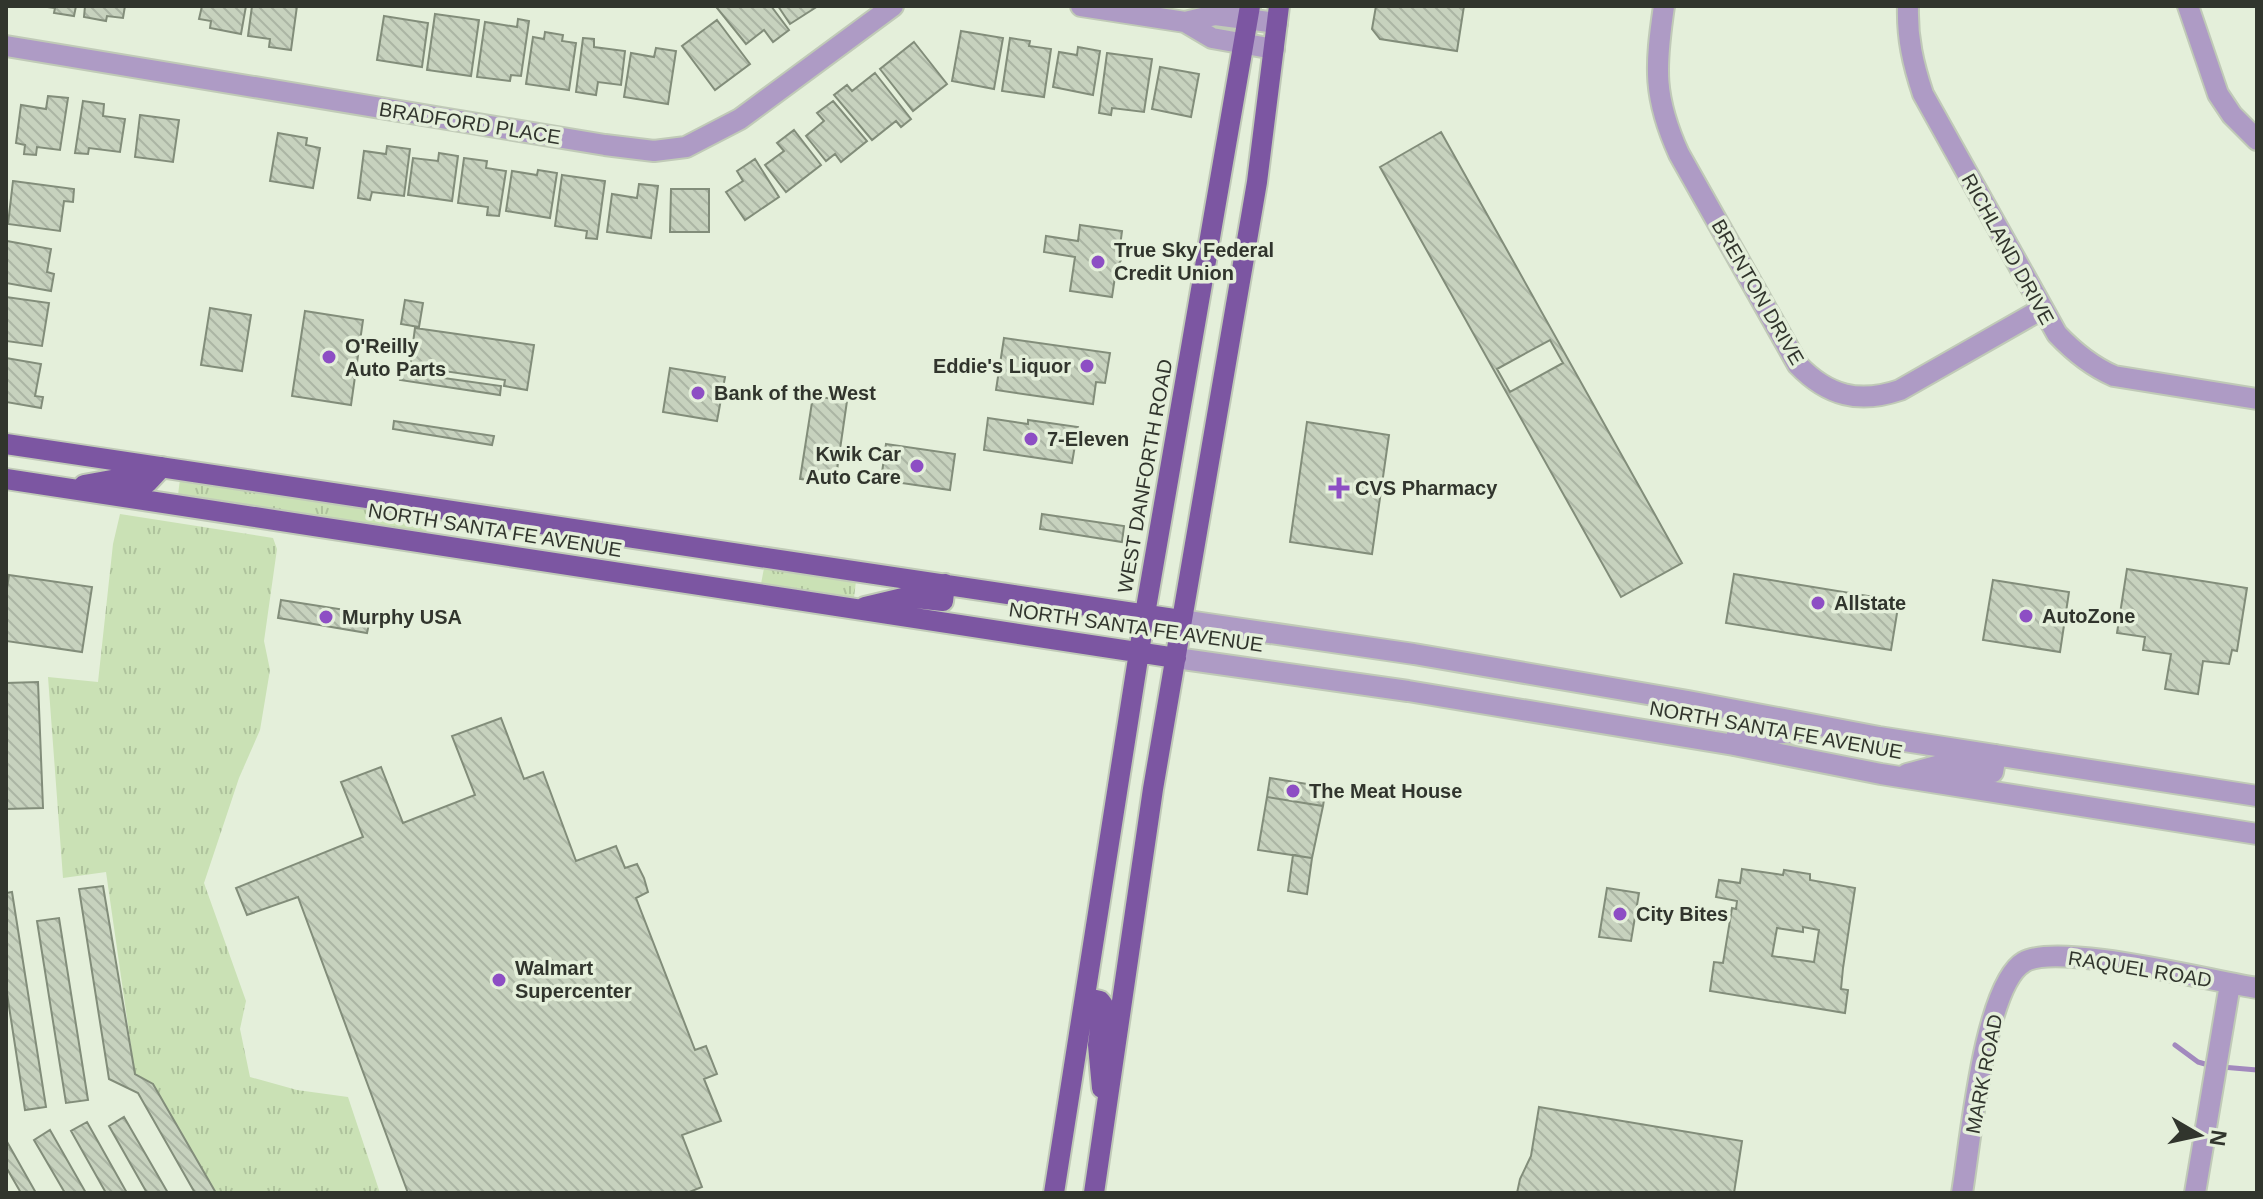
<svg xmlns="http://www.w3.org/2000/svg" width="2263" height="1199" viewBox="0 0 2263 1199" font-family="Helvetica,sans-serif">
	<defs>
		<pattern id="grass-tufts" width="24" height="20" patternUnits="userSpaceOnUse" patternTransform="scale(2)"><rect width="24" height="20" fill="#cae1b5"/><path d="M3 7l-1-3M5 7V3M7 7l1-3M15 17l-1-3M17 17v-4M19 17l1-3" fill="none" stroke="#aec29c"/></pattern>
		<pattern id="building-back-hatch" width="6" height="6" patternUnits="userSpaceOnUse" patternTransform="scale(2)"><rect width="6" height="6" fill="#c7d2be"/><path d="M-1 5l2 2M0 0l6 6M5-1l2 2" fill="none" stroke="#abb5a4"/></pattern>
	</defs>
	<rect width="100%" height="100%" fill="#e4efda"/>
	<path fill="url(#grass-tufts)" d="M 180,479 L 429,518 L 426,533 L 178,495 Z
		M 120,514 L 273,538 L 277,549 L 264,641 L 270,670 L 260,730 L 239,778 L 204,883 L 246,1001 L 240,1029 L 250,1077 L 297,1090 L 348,1097 L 380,1193 L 216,1193 L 153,1084 L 135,1074 L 106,872 L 63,878 L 48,677 L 98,682 L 113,544 Z
		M 764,568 L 856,581 L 854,598 L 761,584 Z"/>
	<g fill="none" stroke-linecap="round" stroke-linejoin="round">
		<path stroke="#a289be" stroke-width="5" d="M 2175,1045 L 2198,1062 L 2212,1066
			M 2222,1067 L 2257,1070"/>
	</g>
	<path fill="url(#building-back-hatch)" stroke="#828d7a" stroke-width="2" fill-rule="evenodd" d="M 40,6 L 76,6 L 74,16 L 54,13 L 55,8 Z
		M 85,6 L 125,6 L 123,18 L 107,16 L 106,21 L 84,17 Z
		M 202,6 L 246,6 L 241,34 L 210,28 L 211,21 L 199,19 Z
		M 252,6 L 297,6 L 291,50 L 269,47 L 270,39 L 248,36 Z
		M 720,6 L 771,6 L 789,30 L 773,42 L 764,30 L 746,44 L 717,8 Z
		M 778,6 L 818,6 L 790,24 Z
		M 1376,6 L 1464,6 L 1457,51 L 1380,39 L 1372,29 Z
		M 435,14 L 479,20 L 471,76 L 427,70 Z
		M 384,16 L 428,23 L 422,67 L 377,60 Z
		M 518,19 L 529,21 L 521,76 L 511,75 L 510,81 L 477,77 L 485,22 L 517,27 Z
		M 717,20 L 750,64 L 715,90 L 682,46 Z
		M 961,31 L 1003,38 L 994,89 L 952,81 Z
		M 545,32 L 563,35 L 562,41 L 576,43 L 569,90 L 526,84 L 533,37 L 544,39 Z
		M 583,38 L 594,39 L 594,47 L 625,51 L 621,85 L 598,82 L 596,95 L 576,92 Z
		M 1010,38 L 1030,41 L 1029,46 L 1051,49 L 1044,97 L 1002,91 Z
		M 914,42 L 947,84 L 913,111 L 880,69 Z
		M 1078,47 L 1100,51 L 1093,95 L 1053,87 L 1059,52 L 1077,55 Z
		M 656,48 L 676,51 L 668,104 L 624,97 L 631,53 L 654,57 Z
		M 1107,53 L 1152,59 L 1144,112 L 1112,108 L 1111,115 L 1099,113 Z
		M 1160,67 L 1199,74 L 1191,117 L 1152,109 Z
		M 875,73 L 911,119 L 901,127 L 896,121 L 872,140 L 834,95 L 847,85 L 852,91 Z
		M 48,96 L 68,98 L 60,150 L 37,147 L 36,155 L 24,154 L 25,145 L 16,143 L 21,105 L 46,109 Z
		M 83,101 L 104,104 L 103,116 L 125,119 L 120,152 L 89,148 L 88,154 L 75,153 Z
		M 833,101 L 867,141 L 841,162 L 835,154 L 826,161 L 806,136 L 824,121 L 817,113 Z
		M 140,115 L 179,120 L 173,162 L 135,157 Z
		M 794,130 L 821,165 L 786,192 L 765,165 L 784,151 L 777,143 Z
		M 1441,132 L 1682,563 L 1621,597 L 1380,167 ZM 1550,340 L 1563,363 L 1510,392 L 1497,369 Z
		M 278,133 L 307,138 L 306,145 L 320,148 L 313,188 L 270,181 Z
		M 387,146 L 410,149 L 404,196 L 372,192 L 370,200 L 358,198 L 364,151 L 386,154 Z
		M 439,153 L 458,156 L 452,201 L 408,195 L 413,158 L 438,161 Z
		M 464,158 L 487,161 L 486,168 L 506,171 L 499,216 L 487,215 L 488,207 L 458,203 Z
		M 755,159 L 779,197 L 745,220 L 726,192 L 743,181 L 737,171 Z
		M 538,170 L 557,173 L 550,218 L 506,211 L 512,171 L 537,175 Z
		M 562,175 L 605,181 L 597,239 L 586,238 L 587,231 L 555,226 Z
		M 13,181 L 74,189 L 73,202 L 64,201 L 60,231 L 8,224 Z
		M 639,184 L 658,186 L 651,238 L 607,232 L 612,194 L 637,198 Z
		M 671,189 L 709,189 L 709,232 L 670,232 Z
		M 1080,225 L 1122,231 L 1119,254 L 1121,260 L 1116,270 L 1112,297 L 1070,291 L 1075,257 L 1044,252 L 1046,236 L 1078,241 Z
		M 7,241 L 51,249 L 47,272 L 54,274 L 51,291 L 6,283 Z
		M 6,297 L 49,303 L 42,346 L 6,341 Z
		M 405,300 L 423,303 L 419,327 L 401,324 Z
		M 210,308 L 251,315 L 242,371 L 201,365 Z
		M 305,311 L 363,320 L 351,405 L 292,396 Z
		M 415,328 L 534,345 L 527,390 L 504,386 L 505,380 L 410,366 Z
		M 1004,338 L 1110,353 L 1105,383 L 1096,382 L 1093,404 L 996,390 Z
		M 6,358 L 41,364 L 35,396 L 43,397 L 41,408 L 6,402 Z
		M 670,368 L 725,377 L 717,421 L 663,412 Z
		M 401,372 L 501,386 L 500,395 L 400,380 Z
		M 813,396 L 847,401 L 835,484 L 800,479 Z
		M 988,418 L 1028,424 L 1028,420 L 1078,427 L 1072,463 L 984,450 Z
		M 394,421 L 494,436 L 492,445 L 393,429 Z
		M 1307,422 L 1389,435 L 1372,554 L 1290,542 Z
		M 886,444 L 955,454 L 950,490 L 881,480 Z
		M 1042,514 L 1124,526 L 1122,542 L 1040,529 Z
		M 2127,569 L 2247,588 L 2237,651 L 2232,650 L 2229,664 L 2203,661 L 2198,694 L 2165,689 L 2171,654 L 2143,650 L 2145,637 L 2117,633 Z
		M 1734,574 L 1899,601 L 1891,650 L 1726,623 Z
		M 9,575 L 92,587 L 82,652 L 6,641 L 6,595 Z
		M 1993,580 L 2069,592 L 2060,652 L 1983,640 Z
		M 281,600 L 371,614 L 367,633 L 278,618 Z
		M 38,682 L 43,808 L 6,809 L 6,683 Z
		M 501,718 L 524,779 L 543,772 L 576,861 L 616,846 L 625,868 L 637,864 L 644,878 L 648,892 L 636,898 L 695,1050 L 706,1046 L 717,1074 L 704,1079 L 721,1121 L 682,1135 L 702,1187 L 687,1193 L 408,1193 L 298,897 L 247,915 L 236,888 L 363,837 L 341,782 L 381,767 L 403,823 L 475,795 L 452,736 Z
		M 1270,778 L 1326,787 L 1323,806 L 1267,797 Z
		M 1267,797 L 1323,806 L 1312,858 L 1258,850 Z
		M 1293,855 L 1312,858 L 1307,894 L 1288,891 Z
		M 1742,869 L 1783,875 L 1784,870 L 1810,874 L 1810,880 L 1855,888 L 1843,968 L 1841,989 L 1848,990 L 1845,1013 L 1710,991 L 1714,962 L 1723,963 L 1732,908 L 1736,909 L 1737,901 L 1716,897 L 1719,880 L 1740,883 ZM 1803,927 L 1819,930 L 1814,962 L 1772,956 L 1777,928 L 1803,932 Z
		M 103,886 L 135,1074 L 153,1084 L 216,1193 L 195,1193 L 138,1093 L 109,1079 L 79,889 Z
		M 1607,888 L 1639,893 L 1631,941 L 1599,937 Z
		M 12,892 L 46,1107 L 25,1110 L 6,987 L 6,893 Z
		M 59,918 L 88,1100 L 66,1103 L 37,921 Z
		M 1539,1107 L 1742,1141 L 1734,1193 L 1517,1193 L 1520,1179 L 1531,1156 Z
		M 124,1117 L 168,1193 L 147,1193 L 109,1126 Z
		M 87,1122 L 127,1193 L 106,1193 L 71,1131 Z
		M 50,1130 L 86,1193 L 65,1193 L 34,1140 Z
		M 6,1140 L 36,1193 L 21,1193 L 6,1167 Z"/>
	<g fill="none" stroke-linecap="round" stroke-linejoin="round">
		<g stroke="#c0cab7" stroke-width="24">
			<path id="minor" d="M 1081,6 L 1185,22 L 1212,38 L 1274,49
				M 1664,6 C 1655,67 1653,97 1679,154 L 1798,365 C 1828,396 1859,404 1900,390 L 2042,309
				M 1908,6 C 1907,38 1913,64 1923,94 L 2057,334 C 2074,352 2091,366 2114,376 L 2257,399
				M 2188,6 L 2218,94 L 2232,115 L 2257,140
				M 1185,22 L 1215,15 L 1277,23
				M 6,46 L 605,145 L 654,151 L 686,147 L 740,119 L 893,6
				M 1181,620 L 1414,654 L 1688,701 L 1879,737 L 2257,796
				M 1176,658 L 1408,691 L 1734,745 L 1881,774 L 2257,834
				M 1734,745 L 1739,729 L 1770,734 L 1811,731
				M 1907,774 L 1944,764 L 1993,772 L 1996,755
				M 1962,1193 C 1970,1146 1984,985 2024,962 C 2057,942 2211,981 2257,988
				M 2195,1193 L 2230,984"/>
		</g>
		<g stroke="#c0cab7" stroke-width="24">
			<path id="major" d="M 6,444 L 1181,620
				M 6,479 L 1176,658
				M 84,485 L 117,479 L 147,483 L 162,467
				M 865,607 L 907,597 L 943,601 L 945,584
				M 1087,998 L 1100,1001 L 1103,1005 L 1098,1045 L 1102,1088
				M 1054,1193 L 1145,614 L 1250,6
				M 1094,1193 L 1153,789 L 1257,182 L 1279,6"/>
		</g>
		<use href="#minor" stroke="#ae9bc5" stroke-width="20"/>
		<use href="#major" stroke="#7c56a2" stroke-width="20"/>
	</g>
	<g fill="#8d4ec4" stroke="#e4efda" stroke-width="3">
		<circle cx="1098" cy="262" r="8"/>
		<circle cx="329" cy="357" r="8"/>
		<circle cx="1087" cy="366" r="8"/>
		<circle cx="698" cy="393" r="8"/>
		<circle cx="1031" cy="439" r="8"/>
		<circle cx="917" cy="466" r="8"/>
		<path d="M1335 476h8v8h8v8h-8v8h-8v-8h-8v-8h8z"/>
		<circle cx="1818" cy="603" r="8"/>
		<circle cx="2026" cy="616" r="8"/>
		<circle cx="326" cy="617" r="8"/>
		<circle cx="1293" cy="791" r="8"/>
		<circle cx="1620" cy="914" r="8"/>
		<circle cx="499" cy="980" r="8"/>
	</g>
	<g text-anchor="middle" stroke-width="7" stroke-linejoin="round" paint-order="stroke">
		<g font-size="20" fill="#31352d" stroke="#e4efda">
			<text transform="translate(470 123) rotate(9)" y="7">BRADFORD PLACE</text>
			<text transform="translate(2008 249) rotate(61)" y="7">RICHLAND DRIVE</text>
			<text transform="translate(1758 292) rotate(60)" y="7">BRENTON DRIVE</text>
			<text transform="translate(1145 476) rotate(-80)" y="7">WEST DANFORTH ROAD</text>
			<text transform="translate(495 530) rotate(9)" y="7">NORTH SANTA FE AVENUE</text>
			<text transform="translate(1136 627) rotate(8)" y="7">NORTH SANTA FE AVENUE</text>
			<text transform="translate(1776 730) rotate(10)" y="7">NORTH SANTA FE AVENUE</text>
			<text transform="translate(2140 969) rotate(9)" y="7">RAQUEL ROAD</text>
			<text transform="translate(1984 1074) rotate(-79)" y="7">MARK ROAD</text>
		</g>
		<g font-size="20" font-weight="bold" fill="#31352d" stroke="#e4efda" text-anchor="start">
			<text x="1114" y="257">True Sky Federal<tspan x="1114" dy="23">Credit Union</tspan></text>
			<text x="345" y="353">O'Reilly<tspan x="345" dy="23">Auto Parts</tspan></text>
			<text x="1071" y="373" text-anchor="end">Eddie's Liquor</text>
			<text x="714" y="400">Bank of the West</text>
			<text x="1047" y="446">7-Eleven</text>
			<text x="901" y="461" text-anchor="end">Kwik Car<tspan x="901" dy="23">Auto Care</tspan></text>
			<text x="1355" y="495">CVS Pharmacy</text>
			<text x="1834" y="610">Allstate</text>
			<text x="2042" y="623">AutoZone</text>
			<text x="342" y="624">Murphy USA</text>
			<text x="1309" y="798">The Meat House</text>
			<text x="1636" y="921">City Bites</text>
			<text x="515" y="975">Walmart<tspan x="515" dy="23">Supercenter</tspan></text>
		</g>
	</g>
	<rect width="2263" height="1199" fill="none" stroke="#31352d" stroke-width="16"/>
	<g transform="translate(2199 1135) rotate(99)" stroke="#e4efda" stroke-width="6" paint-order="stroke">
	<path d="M0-6L14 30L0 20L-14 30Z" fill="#31352d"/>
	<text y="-12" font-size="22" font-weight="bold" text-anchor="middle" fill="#31352d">N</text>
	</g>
</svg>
